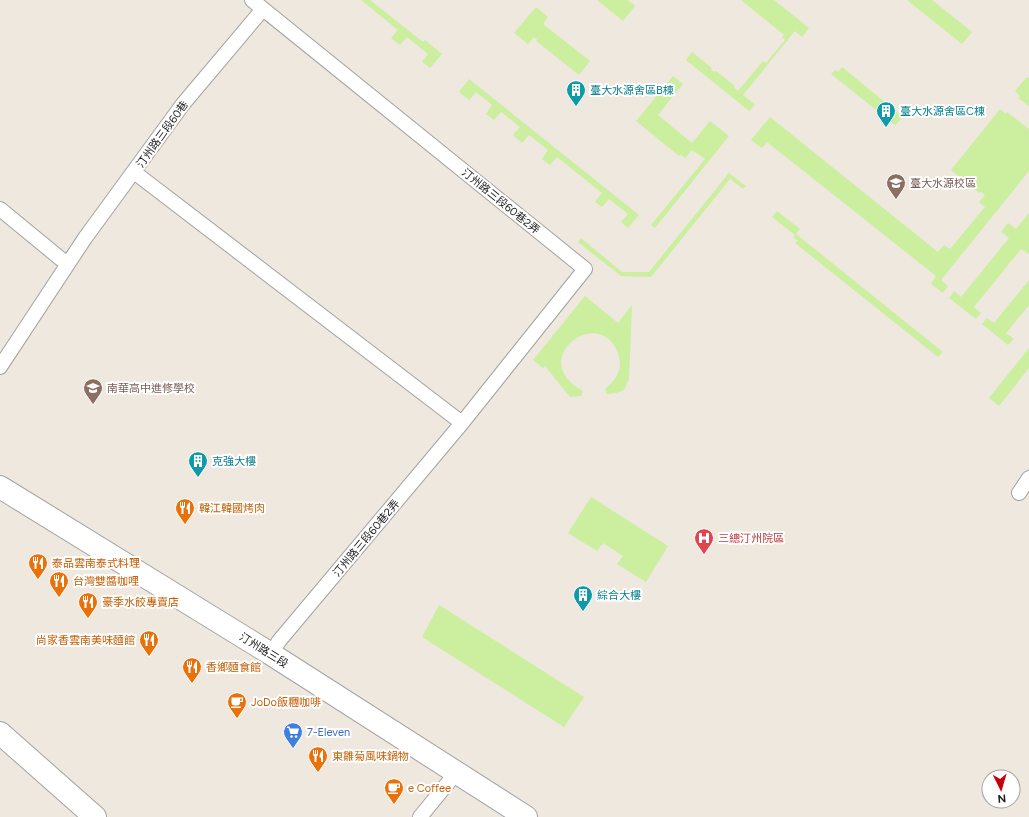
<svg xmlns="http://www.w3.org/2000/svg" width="1029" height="817" viewBox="0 0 1029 817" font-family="Figtree,'Noto Sans TC',sans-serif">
	<rect width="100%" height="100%" fill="#eee8df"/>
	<path fill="#cbee9f" d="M 361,0 L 370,0 L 423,42 L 425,40 L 442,54 L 430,68 L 422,62 L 428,54 L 407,37 L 400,45 L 391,38 L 398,30 Z
		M 597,0 L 628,0 L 635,6 L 623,21 Z
		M 741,0 L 774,0 L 809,28 L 802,37 L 795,31 L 743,95 L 755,105 L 749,111 L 686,60 L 692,52 L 712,68 L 711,70 L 714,72 L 716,71 L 735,86 L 734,88 L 738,91 L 763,61 L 766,63 L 785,40 L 782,37 L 784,35 Z
		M 907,0 L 932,0 L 972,32 L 962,44 Z
		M 536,7 L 548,17 L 543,24 L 590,61 L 579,75 L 536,41 L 537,39 L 534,37 L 528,44 L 514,33 Z
		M 842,67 L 903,117 L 895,125 L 831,74 L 835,70 L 838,72 Z
		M 673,76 L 683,84 L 658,115 L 692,143 L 710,121 L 729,136 L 655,228 L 651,225 L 705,159 L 692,150 L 685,158 L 680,154 L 679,156 L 636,121 Z
		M 1027,77 L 1029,78 L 1029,106 L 1018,98 L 1020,96 L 1015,91 Z
		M 469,79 L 639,215 L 628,228 L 621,222 L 628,214 L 609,199 L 602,207 L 595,202 L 602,193 L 557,157 L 550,165 L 542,159 L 548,150 L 529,135 L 522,143 L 513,135 L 520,127 L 501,112 L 494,120 L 486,114 L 492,105 L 476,92 L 469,100 L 459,92 Z
		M 1000,109 L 1006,114 L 1007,112 L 1029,129 L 1029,171 L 941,280 L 948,286 L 943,293 L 931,284 L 936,276 L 767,142 L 762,148 L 751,140 L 770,117 L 938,252 L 944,245 L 950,249 L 985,207 L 979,202 L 985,195 L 981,192 L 979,193 L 951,170 Z
		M 729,173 L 746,186 L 743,189 L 730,179 L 651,277 L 621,276 L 578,242 L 581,238 L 622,272 L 649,272 Z
		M 777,211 L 800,229 L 796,234 L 943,352 L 938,357 L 795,243 L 798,241 L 793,237 L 795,235 L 772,217 Z
		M 1029,213 L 1029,254 L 1021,249 L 974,307 L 981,313 L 976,319 L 949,298 L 954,291 L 961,297 L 1009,238 L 1001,232 L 1008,223 L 1016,229 Z
		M 1029,280 L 1029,305 L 1006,333 L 1014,339 L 1008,345 L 982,324 L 987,318 L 994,323 Z
		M 585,296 L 618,323 L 632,305 L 629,379 L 624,390 L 616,393 L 607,394 L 605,389 C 615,381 623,370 619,357 C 604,301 523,359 583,391 L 581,396 L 570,397 L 545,366 L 543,368 L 533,360 Z
		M 1029,348 L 1029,368 L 999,406 L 989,398 Z
		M 591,497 L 668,546 L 646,582 L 617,564 L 623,556 L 603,543 L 597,551 L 568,533 Z
		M 439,605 L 584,697 L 564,727 L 422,637 Z"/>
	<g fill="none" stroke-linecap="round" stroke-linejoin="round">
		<g stroke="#a2a2a2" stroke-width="16">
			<path id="service" d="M 252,0 L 585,269 L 462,423 L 279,641 L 271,654
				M 134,172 L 462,423
				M 0,209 L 67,264
				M 0,367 L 85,238 L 183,104 L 263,9
				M 1019,493 L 1029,478
				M 420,817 L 456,773"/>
		</g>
		<g stroke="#a2a2a2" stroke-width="24">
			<path id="minor" d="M 0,733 L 95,817"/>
		</g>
		<g stroke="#a2a2a2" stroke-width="24">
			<path id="tertiary" d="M 0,487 L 271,654 L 526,817"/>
		</g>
		<use href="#service" stroke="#fff" stroke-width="14"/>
		<use href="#minor" stroke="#fff" stroke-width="22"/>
		<use href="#tertiary" stroke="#fff" stroke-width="22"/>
	</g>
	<defs>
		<g id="building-pin" transform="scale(1)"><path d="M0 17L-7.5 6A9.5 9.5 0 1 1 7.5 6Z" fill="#0f9aa8" stroke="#fff"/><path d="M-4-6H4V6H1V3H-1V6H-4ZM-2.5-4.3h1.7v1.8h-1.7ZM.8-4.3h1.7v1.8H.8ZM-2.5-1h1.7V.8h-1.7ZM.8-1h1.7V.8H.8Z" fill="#fff"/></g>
		<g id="university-pin" transform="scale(1)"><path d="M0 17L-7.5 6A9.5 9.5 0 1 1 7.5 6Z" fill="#8d6e63" stroke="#fff"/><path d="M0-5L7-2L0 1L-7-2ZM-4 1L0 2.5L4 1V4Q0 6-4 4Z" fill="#fff"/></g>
		<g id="school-pin" transform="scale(1)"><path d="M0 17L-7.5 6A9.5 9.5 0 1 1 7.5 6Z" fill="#8d6e63" stroke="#fff"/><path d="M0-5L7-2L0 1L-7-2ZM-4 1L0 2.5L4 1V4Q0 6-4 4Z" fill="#fff"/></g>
		<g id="restaurant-pin" transform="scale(1)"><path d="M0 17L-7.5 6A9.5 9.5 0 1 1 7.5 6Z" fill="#e8710a" stroke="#fff"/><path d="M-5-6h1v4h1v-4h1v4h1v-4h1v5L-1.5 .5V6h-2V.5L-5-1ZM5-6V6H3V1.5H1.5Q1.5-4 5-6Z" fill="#fff"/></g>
		<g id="hospital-pin" transform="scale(1)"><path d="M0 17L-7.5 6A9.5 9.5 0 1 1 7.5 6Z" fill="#e0444e" stroke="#fff"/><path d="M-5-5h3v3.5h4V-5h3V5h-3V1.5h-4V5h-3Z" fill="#fff"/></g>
		<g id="cafe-pin" transform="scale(1)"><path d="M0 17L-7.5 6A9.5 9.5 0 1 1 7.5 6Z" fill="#e8710a" stroke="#fff"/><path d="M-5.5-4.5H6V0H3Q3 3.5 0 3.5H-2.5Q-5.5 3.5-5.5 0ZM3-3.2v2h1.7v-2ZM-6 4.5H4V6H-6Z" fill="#fff"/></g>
		<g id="supermarket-pin" transform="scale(1)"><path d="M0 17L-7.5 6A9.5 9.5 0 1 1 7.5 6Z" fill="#3f7fe0" stroke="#fff"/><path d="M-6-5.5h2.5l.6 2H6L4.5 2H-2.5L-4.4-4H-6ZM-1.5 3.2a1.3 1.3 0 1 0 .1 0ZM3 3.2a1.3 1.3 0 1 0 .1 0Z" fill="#fff"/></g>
	</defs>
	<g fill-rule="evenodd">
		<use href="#building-pin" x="576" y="90"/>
		<use href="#building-pin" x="886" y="111"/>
		<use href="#university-pin" x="896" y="183"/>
		<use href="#school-pin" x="93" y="388"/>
		<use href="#building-pin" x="198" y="461"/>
		<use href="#restaurant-pin" x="185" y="508"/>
		<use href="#hospital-pin" x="704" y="538"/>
		<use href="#restaurant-pin" x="38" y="563"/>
		<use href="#restaurant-pin" x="59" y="581"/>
		<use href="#building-pin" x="583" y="595"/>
		<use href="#restaurant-pin" x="88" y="602"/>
		<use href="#restaurant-pin" x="149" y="640"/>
		<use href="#restaurant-pin" x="192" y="667"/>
		<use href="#cafe-pin" x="237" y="702"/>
		<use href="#supermarket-pin" x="293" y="732"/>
		<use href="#restaurant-pin" x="318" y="756"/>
		<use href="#cafe-pin" x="394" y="788"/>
	</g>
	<g text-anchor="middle" stroke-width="4" stroke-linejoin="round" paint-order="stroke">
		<g font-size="11" fill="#0d838f" stroke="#fff" text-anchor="start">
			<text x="590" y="94">臺大水源舍區B棟</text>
			<text x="900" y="115">臺大水源舍區C棟</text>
			<text x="212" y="465">克強大樓</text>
			<text x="597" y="599">綜合大樓</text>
		</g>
		<g font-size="11" fill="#1b1b1b" stroke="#fff">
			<text transform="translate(162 134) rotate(-54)" y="4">汀州路三段60巷</text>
			<text transform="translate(501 201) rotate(39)" y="4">汀州路三段60巷2弄</text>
			<text transform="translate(366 538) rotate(-50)" y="4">汀州路三段60巷2弄</text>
			<text transform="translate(264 650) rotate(32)" y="4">汀州路三段</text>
		</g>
		<g font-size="11" fill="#785e54" stroke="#fff" text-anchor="start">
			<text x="910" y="187">臺大水源校區</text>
			<text x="107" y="392">南華高中進修學校</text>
		</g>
		<g font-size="11" fill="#c56008" stroke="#fff" text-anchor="start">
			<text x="199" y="512">韓江韓國烤肉</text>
			<text x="52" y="567">泰品雲南泰式料理</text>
			<text x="73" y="585">台灣雙醬咖哩</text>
			<text x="102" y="606">豪季水餃專賣店</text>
			<text x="135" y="644" text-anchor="end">尚家香雲南美味麵館</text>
			<text x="206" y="671">香鄉麵食館</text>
			<text x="251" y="706">JoDo飯糰咖啡</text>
			<text x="332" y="760">東雛菊風味鍋物</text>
			<text x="408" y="792">e Coffee</text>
		</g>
		<g font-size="11" fill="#be3a42" stroke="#fff" text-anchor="start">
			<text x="718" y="542">三總汀州院區</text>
		</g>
		<g font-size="11" fill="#366cbe" stroke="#fff" text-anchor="start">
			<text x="307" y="736">7-Eleven</text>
		</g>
	</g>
	<g transform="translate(1001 789) rotate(175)"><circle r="19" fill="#ffffff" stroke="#a4a4a4"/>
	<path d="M0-3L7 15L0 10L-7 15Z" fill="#c6000c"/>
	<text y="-6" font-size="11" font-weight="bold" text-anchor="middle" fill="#1b1b1b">N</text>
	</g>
</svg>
